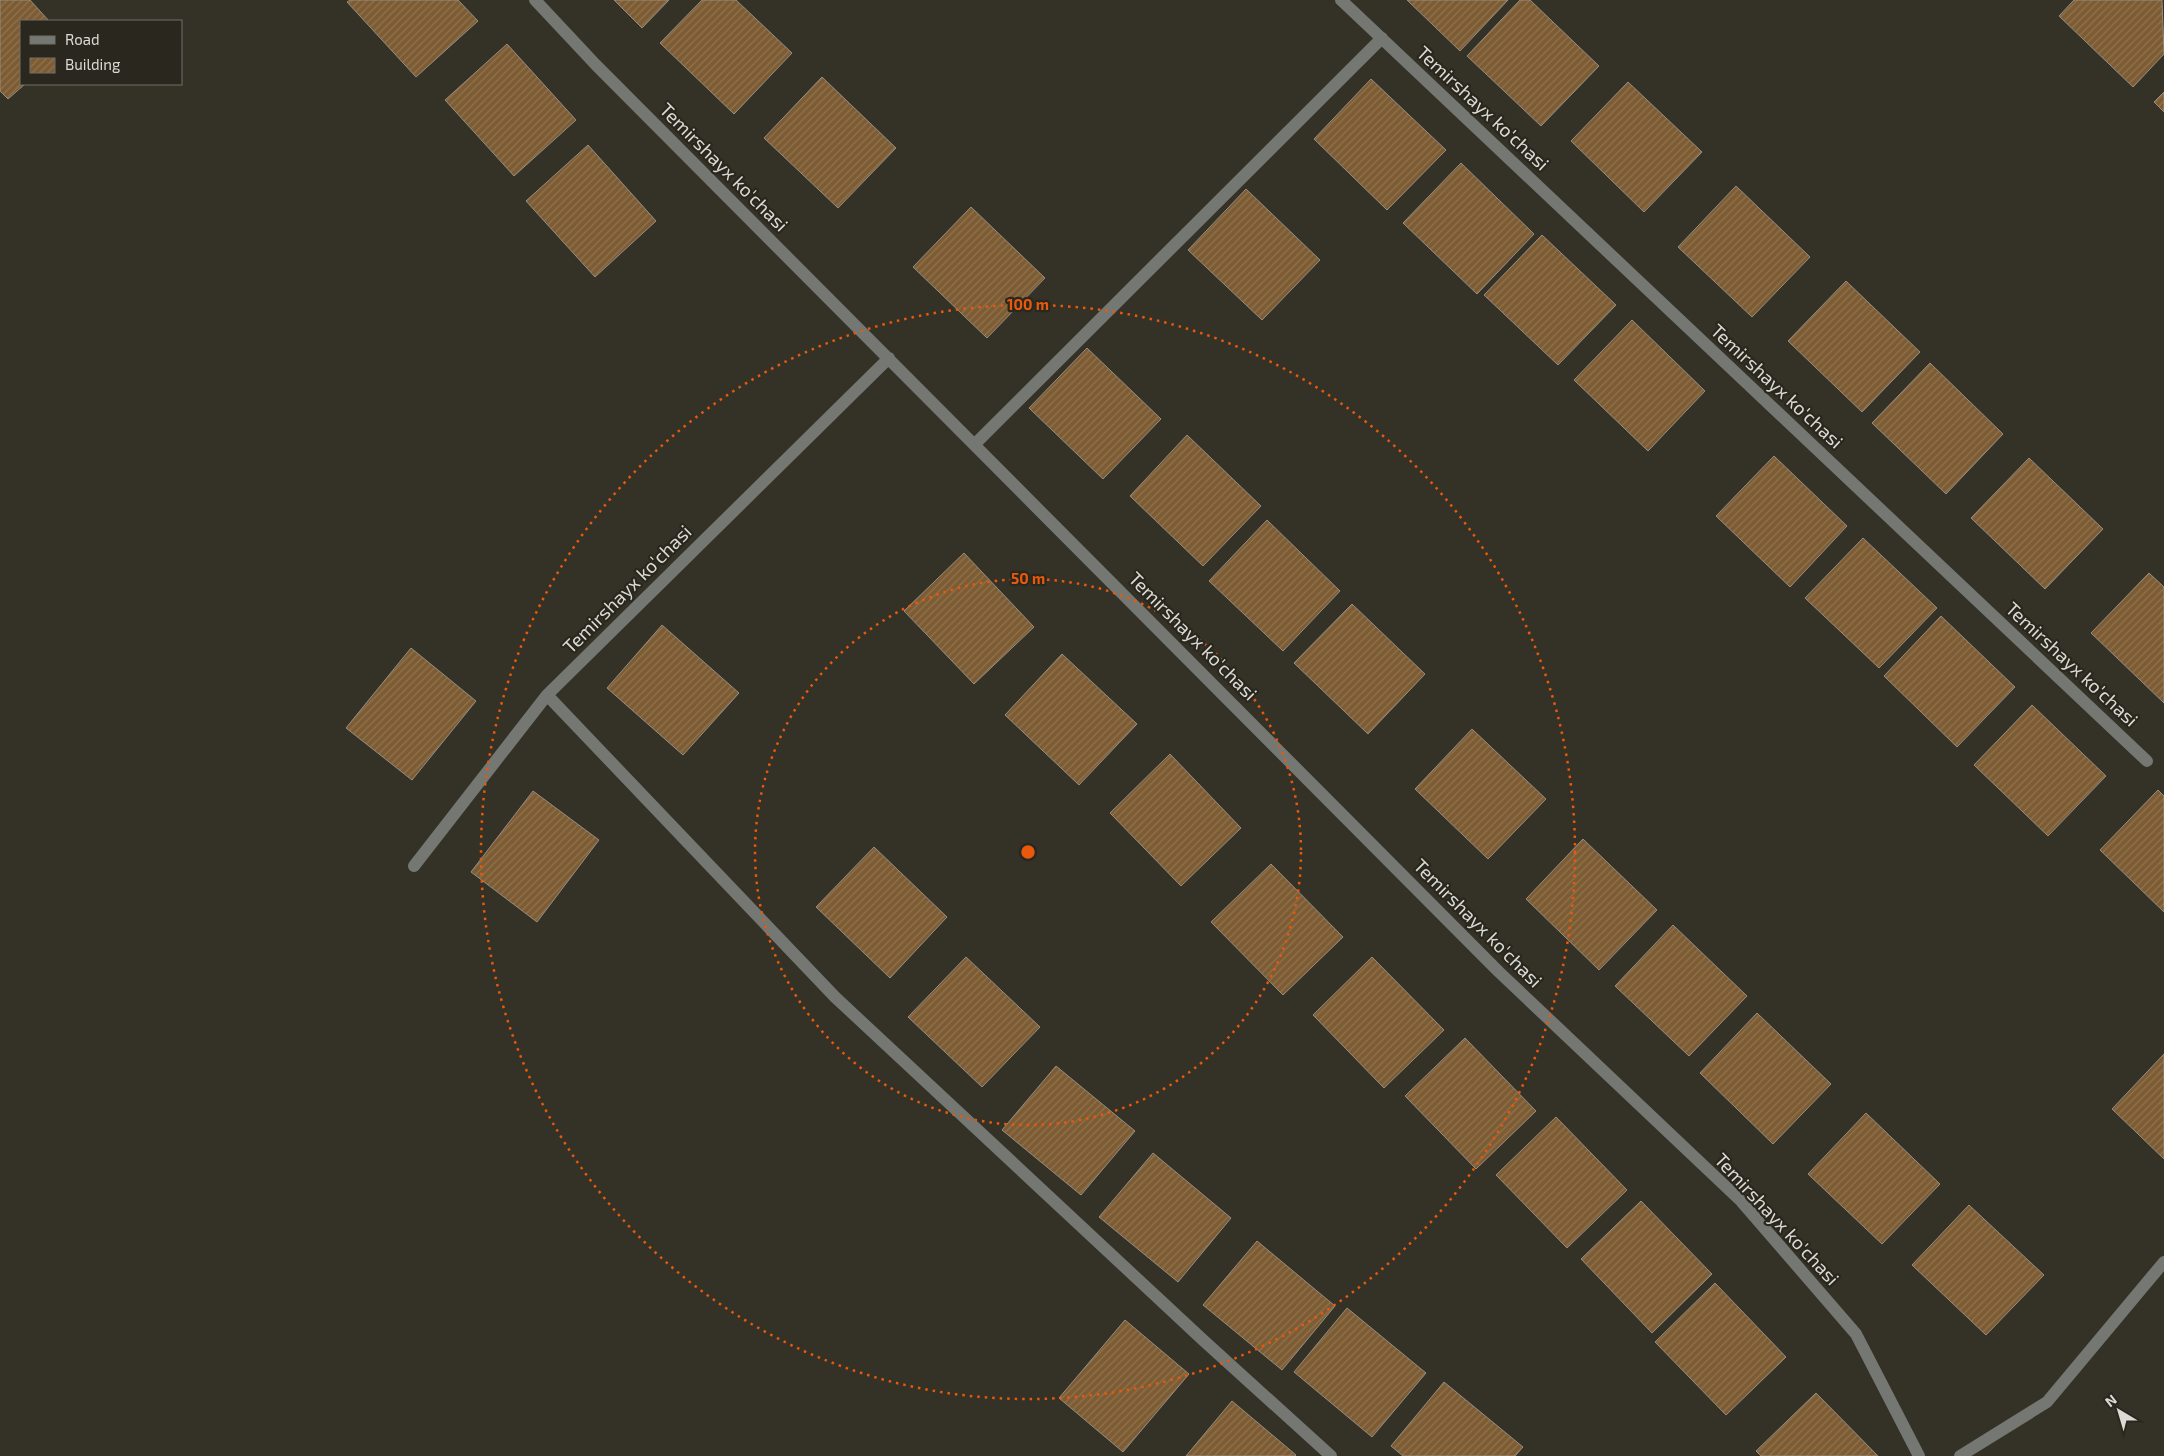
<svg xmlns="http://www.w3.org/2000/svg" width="2164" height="1456" viewBox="0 0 2164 1456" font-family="'Exo 2',sans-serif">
	<defs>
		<pattern id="building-hatch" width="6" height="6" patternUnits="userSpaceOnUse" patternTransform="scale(1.25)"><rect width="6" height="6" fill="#7d5c33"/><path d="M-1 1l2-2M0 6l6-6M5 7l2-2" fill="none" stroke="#8f7350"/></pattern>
	</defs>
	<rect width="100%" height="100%" fill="#343227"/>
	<path fill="url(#building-hatch)" stroke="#968d83" d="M 0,0 L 30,0 L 49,21 L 21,21 L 21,84 L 25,84 L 8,99 L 0,91 Z
		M 350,0 L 458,0 L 478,21 L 416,77 L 347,2 Z
		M 614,0 L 669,0 L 642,28 Z
		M 702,0 L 736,0 L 792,53 L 734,114 L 660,43 Z
		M 1407,0 L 1508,0 L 1460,51 Z
		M 1520,0 L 1530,0 L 1599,66 L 1541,126 L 1467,56 Z
		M 2074,0 L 2162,0 L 2164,54 L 2133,87 L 2059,16 Z
		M 507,44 L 576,120 L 514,176 L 445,100 Z
		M 822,77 L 896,148 L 838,208 L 764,138 Z
		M 1371,79 L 1446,150 L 1387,210 L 1314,139 Z
		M 1628,82 L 1702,152 L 1644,212 L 1571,141 Z
		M 2164,92 L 2164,112 L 2154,102 Z
		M 588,145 L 656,221 L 595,277 L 526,201 Z
		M 1461,163 L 1534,234 L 1477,294 L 1403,223 Z
		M 1736,186 L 1810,257 L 1752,317 L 1678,247 Z
		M 1246,189 L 1320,260 L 1262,320 L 1188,250 Z
		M 971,207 L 1045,278 L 987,338 L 913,267 Z
		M 1542,235 L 1616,305 L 1558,365 L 1484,295 Z
		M 1846,281 L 1920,352 L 1862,412 L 1788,341 Z
		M 1632,320 L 1705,391 L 1648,451 L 1574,380 Z
		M 1087,348 L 1161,419 L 1103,479 L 1029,408 Z
		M 1930,363 L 2003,434 L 1946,494 L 1872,423 Z
		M 1187,435 L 1261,506 L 1203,566 L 1130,496 Z
		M 1774,456 L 1847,526 L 1790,587 L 1716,516 Z
		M 2029,458 L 2103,529 L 2045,589 L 1971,518 Z
		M 1267,520 L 1340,591 L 1283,651 L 1209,581 Z
		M 1863,538 L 1937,608 L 1879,668 L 1805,598 Z
		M 964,553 L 1034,627 L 974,684 L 904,611 Z
		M 2149,573 L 2164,587 L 2164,703 L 2091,633 Z
		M 1352,604 L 1425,674 L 1368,734 L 1294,663 Z
		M 1941,616 L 2015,687 L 1957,747 L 1884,676 Z
		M 662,625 L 739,693 L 683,755 L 607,688 Z
		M 411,648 L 476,701 L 412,780 L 346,728 Z
		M 1062,654 L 1137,724 L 1079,785 L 1005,715 Z
		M 2032,705 L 2106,776 L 2048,836 L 1974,765 Z
		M 1472,729 L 1546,799 L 1488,859 L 1415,789 Z
		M 1170,754 L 1241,828 L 1181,886 L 1110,813 Z
		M 2158,790 L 2164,796 L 2164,912 L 2100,850 Z
		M 533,791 L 599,840 L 537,922 L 471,872 Z
		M 1583,839 L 1657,910 L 1599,970 L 1526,899 Z
		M 874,847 L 947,917 L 890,978 L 816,907 Z
		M 1271,864 L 1343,937 L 1283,995 L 1211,922 Z
		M 1673,925 L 1747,996 L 1689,1056 L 1615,986 Z
		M 966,957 L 1040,1027 L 982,1087 L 908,1017 Z
		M 1372,957 L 1444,1030 L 1384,1088 L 1313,1015 Z
		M 1757,1013 L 1831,1084 L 1773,1144 L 1700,1073 Z
		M 1465,1038 L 1536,1111 L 1476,1169 L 1405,1096 Z
		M 2164,1054 L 2164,1159 L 2112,1109 Z
		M 1056,1066 L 1135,1131 L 1081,1195 L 1002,1130 Z
		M 1866,1113 L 1940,1184 L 1882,1244 L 1808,1174 Z
		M 1556,1117 L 1627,1190 L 1567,1248 L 1496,1175 Z
		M 1153,1153 L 1231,1218 L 1178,1282 L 1099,1217 Z
		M 1641,1201 L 1712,1274 L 1652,1333 L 1581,1259 Z
		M 1969,1205 L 2044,1275 L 1986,1335 L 1912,1265 Z
		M 1257,1241 L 1335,1306 L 1282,1370 L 1203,1305 Z
		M 1715,1283 L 1786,1357 L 1726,1415 L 1655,1342 Z
		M 1347,1308 L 1426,1373 L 1372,1437 L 1294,1372 Z
		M 1125,1320 L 1189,1374 L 1123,1452 L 1059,1398 Z
		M 1444,1382 L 1523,1447 L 1515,1456 L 1403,1456 L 1391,1446 Z
		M 1816,1393 L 1878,1456 L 1761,1456 L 1756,1451 Z
		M 1232,1401 L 1296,1455 L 1295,1456 L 1186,1456 Z"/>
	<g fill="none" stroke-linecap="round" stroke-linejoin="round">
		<path stroke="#757772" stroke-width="12" d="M 535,0 L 596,65 L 1499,972 L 1741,1201 L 1856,1334 L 1919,1456
			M 1341,0 L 2147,761
			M 975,444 L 1382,38
			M 547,695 L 835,997 L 1203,1340 L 1331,1456
			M 414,866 L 547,695 L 889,358
			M 1960,1456 L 2047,1402 L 2164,1262"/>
	</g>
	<g fill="none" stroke="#e8590c" stroke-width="2.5" stroke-dasharray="2.5 5">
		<circle cx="1028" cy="852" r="273"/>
		<circle cx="1028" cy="852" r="547"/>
	</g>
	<g text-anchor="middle" stroke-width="4.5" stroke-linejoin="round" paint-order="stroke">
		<g font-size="19" fill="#dbdad4" stroke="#2a281e">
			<text transform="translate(1483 108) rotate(43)" y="7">Temirshayx ko'chasi</text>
			<text transform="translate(724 167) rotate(45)" y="7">Temirshayx ko'chasi</text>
			<text transform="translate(1777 386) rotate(43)" y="7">Temirshayx ko'chasi</text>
			<text transform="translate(627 589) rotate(-45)" y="7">Temirshayx ko'chasi</text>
			<text transform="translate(1193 636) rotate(45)" y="7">Temirshayx ko'chasi</text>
			<text transform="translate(2072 664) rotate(43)" y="7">Temirshayx ko'chasi</text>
			<text transform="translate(1478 923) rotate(45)" y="7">Temirshayx ko'chasi</text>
			<text transform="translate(1777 1219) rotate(47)" y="7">Temirshayx ko'chasi</text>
		</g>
	</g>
	<circle cx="1028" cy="852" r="8" fill="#e8590c" stroke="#2a281e" stroke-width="2.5"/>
	<g font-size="15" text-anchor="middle" font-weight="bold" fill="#e8590c" stroke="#2a281e" stroke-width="4.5" stroke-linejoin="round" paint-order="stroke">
		<text x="1028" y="310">100 m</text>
		<text x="1028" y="584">50 m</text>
	</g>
	<rect x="20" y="20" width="162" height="65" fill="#2a281e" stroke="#716f67"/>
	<rect x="30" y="36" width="25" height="8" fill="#757772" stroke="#716f67"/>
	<text x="65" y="45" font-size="15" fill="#dbdad4">Road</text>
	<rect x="30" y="58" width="25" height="15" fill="url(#building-hatch)" stroke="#716f67"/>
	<text x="65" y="70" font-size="15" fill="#dbdad4">Building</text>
	<g transform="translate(2119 1411) rotate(322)" stroke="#2a281e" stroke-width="4" paint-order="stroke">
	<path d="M0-4L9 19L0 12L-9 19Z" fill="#dbdad4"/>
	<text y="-8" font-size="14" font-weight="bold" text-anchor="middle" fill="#dbdad4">N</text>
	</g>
</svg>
